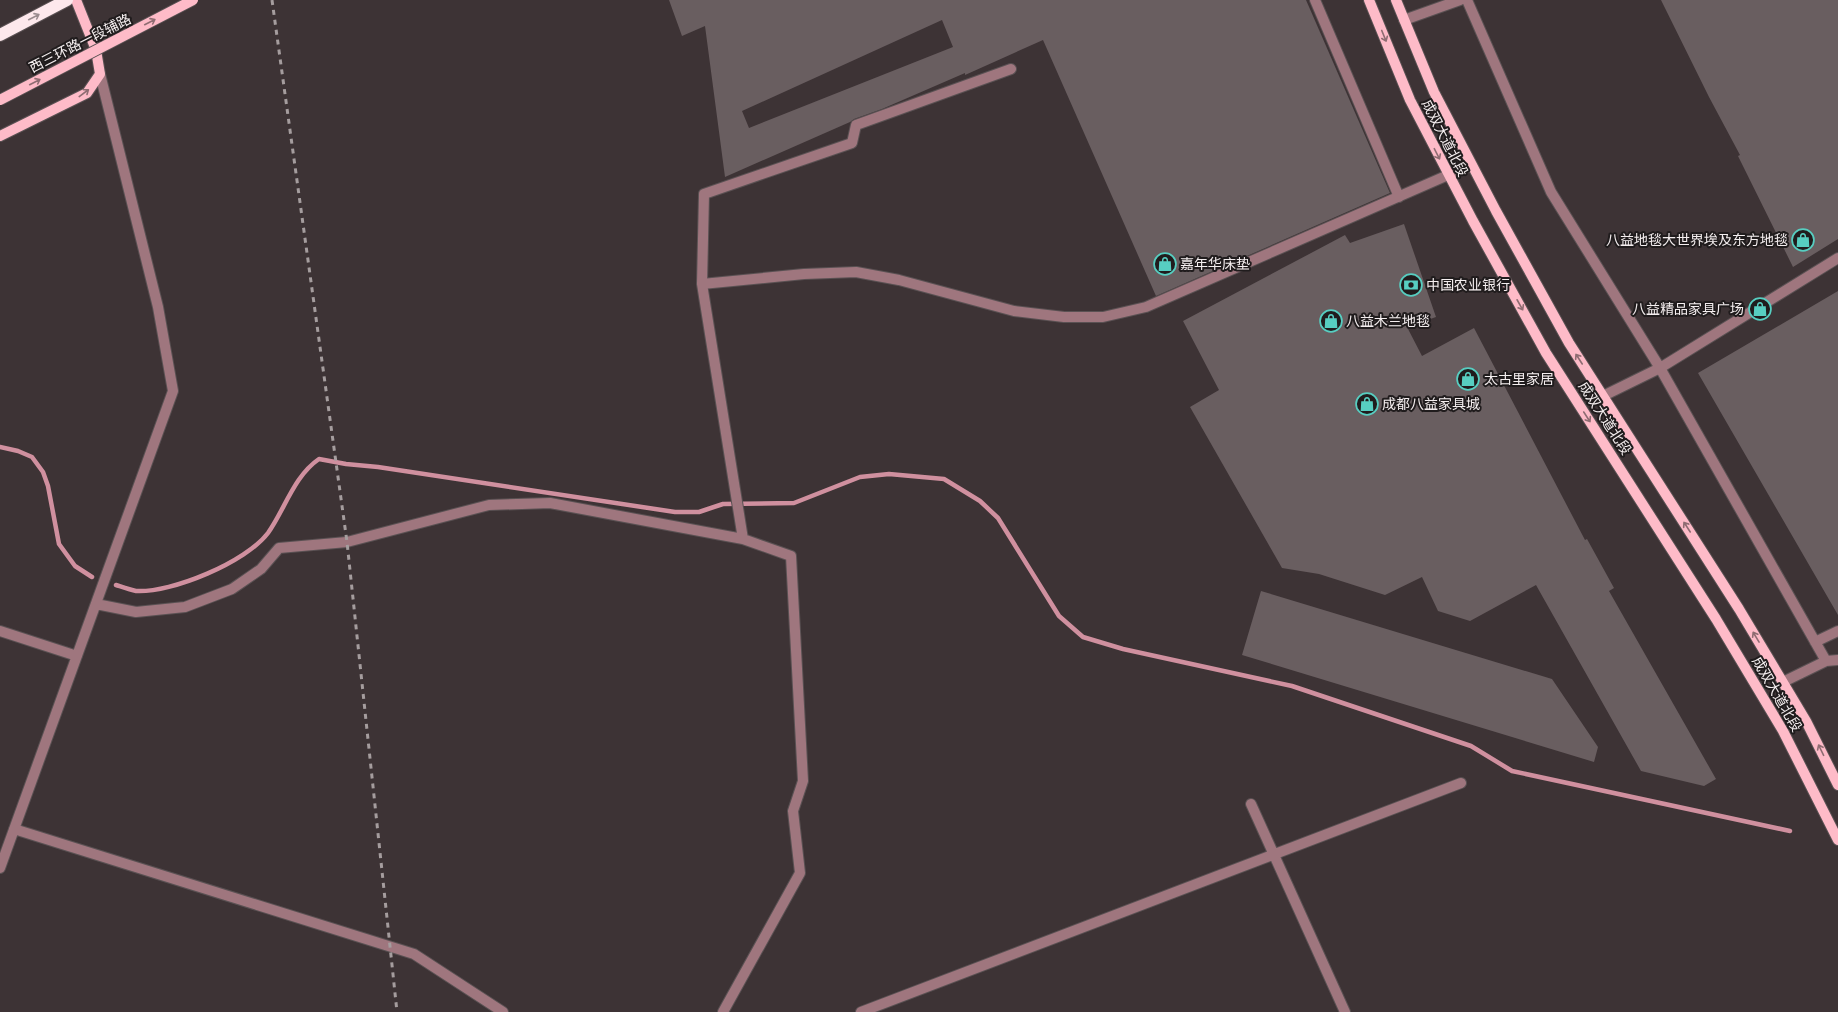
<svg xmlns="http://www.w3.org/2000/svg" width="1838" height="1012" viewBox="0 0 1838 1012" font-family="'Work Sans','Noto Sans SC',sans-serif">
	<rect width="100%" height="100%" fill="#3d3335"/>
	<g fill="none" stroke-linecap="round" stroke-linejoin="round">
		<path stroke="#d0909f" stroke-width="4.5" d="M 0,447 L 18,451 L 32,457 L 43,472 L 48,486 L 59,544 L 75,566 L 92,577
			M 116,585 C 122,587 130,590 136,591 C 172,593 246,562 268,533 C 285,509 294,476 319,459 L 346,464 L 378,467 L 675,512 L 699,512 L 723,504 L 794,503 L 860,477 L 889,474 L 944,479 L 980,501 L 998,518 L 1059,616 L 1083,637 L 1123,649 L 1292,686 L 1471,746 L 1512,771 L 1790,831"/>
	</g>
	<path fill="#695e60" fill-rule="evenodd" d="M 669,0 L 1306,0 L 1390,193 L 1156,296 L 1043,40 L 965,75 L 965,73 L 882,109 L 854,119 L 850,122 L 725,177 L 705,26 L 682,36 ZM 942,20 L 953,47 L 749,128 L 742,111 Z
		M 1661,0 L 1838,0 L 1838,239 L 1793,267 L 1738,156 L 1740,155 L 1709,97 Z
		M 1404,224 L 1436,317 L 1407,327 L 1422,356 L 1474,328 L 1585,540 L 1587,539 L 1614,588 L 1609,591 L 1716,779 L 1704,786 L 1641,771 L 1536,585 L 1470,621 L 1438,611 L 1422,577 L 1385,595 L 1319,574 L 1282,568 L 1190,407 L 1219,390 L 1183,321 L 1345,235 L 1350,243 Z
		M 1838,291 L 1838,615 L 1698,373 Z
		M 1261,591 L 1552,679 L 1598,747 L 1594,762 L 1242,655 Z"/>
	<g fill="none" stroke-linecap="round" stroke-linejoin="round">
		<g stroke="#5a5153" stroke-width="12">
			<path id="minor" d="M 1315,0 L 1399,197
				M 1467,0 L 1551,192 L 1660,368 L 1826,661
				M 1404,20 L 1460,0
				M 702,284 L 804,274 L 856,272 L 899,280 L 1014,311 L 1064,317 L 1103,317 L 1146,307 L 1471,165
				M 1603,396 L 1660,368 L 1838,258
				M 743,539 L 702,284 L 704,194 L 852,143 L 856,125 L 1011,69
				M 96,604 L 136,612 L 185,607 L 232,589 L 261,569 L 279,548 L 347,542 L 489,505 L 550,503 L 743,539 L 791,556 L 803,781 L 793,811 L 800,873 L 723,1012
				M 0,631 L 77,656
				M 1815,642 L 1838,631
				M 1783,682 L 1826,661 L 1838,660
				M 1251,804 L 1345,1012
				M 14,829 L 414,954 L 503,1012
				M 0,868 L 173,391 L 158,307 L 100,74
				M 861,1012 L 1461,783"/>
		</g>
		<g stroke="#5a5153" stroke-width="12">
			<path id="major" d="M 1369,0 L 1410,100 L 1473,221 L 1546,353 L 1716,619 L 1783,731 L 1838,840
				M 1396,0 L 1434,92 L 1496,211 L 1569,343 L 1739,609 L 1806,721 L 1838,785
				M 0,136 L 87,93 L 100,74 L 96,50 L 76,0"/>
		</g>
		<g stroke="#5a5153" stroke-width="14">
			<path id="highway" d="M 0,35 L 67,0"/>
		</g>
		<use href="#minor" stroke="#9f767e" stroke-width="10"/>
		<use href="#major" stroke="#febbc8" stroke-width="10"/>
		<use href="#highway" stroke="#fde8ec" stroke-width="12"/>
		<path stroke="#a59d9e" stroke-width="3" stroke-dasharray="5 5" stroke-linecap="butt" d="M 272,0 L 347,542 L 397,1012"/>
		<g stroke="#5a5153" stroke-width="12" stroke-linecap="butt">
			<path id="major-bridge" d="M 0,100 L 193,0"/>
		</g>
		<use href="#major-bridge" stroke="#febbc8" stroke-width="10"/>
	</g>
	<defs><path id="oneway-shaft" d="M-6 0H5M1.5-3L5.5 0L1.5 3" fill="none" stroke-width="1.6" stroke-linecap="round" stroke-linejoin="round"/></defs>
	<use stroke="#9a8c8f" href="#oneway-shaft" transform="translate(34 17) rotate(-27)"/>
	<g stroke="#8f6c72">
		<use href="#oneway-shaft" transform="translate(150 22) rotate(-27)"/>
		<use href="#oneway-shaft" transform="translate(1384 36) rotate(68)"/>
		<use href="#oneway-shaft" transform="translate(35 82) rotate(-27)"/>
		<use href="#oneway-shaft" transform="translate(84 93) rotate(-37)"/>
		<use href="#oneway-shaft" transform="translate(1437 154) rotate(63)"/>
		<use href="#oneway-shaft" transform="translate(1520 305) rotate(61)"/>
		<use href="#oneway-shaft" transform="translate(1579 359) rotate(-123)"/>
		<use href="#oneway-shaft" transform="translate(1587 417) rotate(57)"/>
		<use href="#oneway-shaft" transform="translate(1687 527) rotate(-123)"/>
		<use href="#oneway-shaft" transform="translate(1756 637) rotate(-121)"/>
		<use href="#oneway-shaft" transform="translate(1821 750) rotate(-116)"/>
	</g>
	<defs>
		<g id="shop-ring" transform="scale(1.15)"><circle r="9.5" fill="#201c1d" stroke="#57cec1" stroke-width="1.5"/><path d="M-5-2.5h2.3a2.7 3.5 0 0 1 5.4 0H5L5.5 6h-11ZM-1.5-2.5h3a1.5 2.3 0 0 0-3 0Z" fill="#57cec1"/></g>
		<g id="bank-ring" transform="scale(1.15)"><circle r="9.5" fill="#201c1d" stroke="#57cec1" stroke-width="1.5"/><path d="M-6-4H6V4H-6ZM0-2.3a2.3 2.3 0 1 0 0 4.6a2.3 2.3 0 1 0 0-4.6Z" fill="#57cec1"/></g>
	</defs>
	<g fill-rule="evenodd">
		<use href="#shop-ring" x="1803" y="240"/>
		<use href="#shop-ring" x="1165" y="264"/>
		<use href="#bank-ring" x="1411" y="285"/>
		<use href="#shop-ring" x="1760" y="309"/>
		<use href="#shop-ring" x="1331" y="321"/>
		<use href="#shop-ring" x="1468" y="379"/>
		<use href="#shop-ring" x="1367" y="404"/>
	</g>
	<g text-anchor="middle" stroke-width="4" stroke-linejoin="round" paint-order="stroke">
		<g font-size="14" fill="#f4eeef" stroke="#201c1d">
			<text transform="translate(80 43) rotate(-27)" y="5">西三环路一段辅路</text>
			<text transform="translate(1445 138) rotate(63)" y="5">成双大道北段</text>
			<text transform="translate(1605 418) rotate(57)" y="5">成双大道北段</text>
			<text transform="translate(1777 694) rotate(60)" y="5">成双大道北段</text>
		</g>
		<g font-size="14" fill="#f4eeef" stroke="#201c1d" text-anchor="start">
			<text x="1788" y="245" text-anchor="end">八益地毯大世界埃及东方地毯</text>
			<text x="1180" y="269">嘉年华床垫</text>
			<text x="1426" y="290">中国农业银行</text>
			<text x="1744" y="314" text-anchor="end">八益精品家具广场</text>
			<text x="1346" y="326">八益木兰地毯</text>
			<text x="1484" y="384">太古里家居</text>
			<text x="1382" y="409">成都八益家具城</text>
		</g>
	</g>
</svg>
